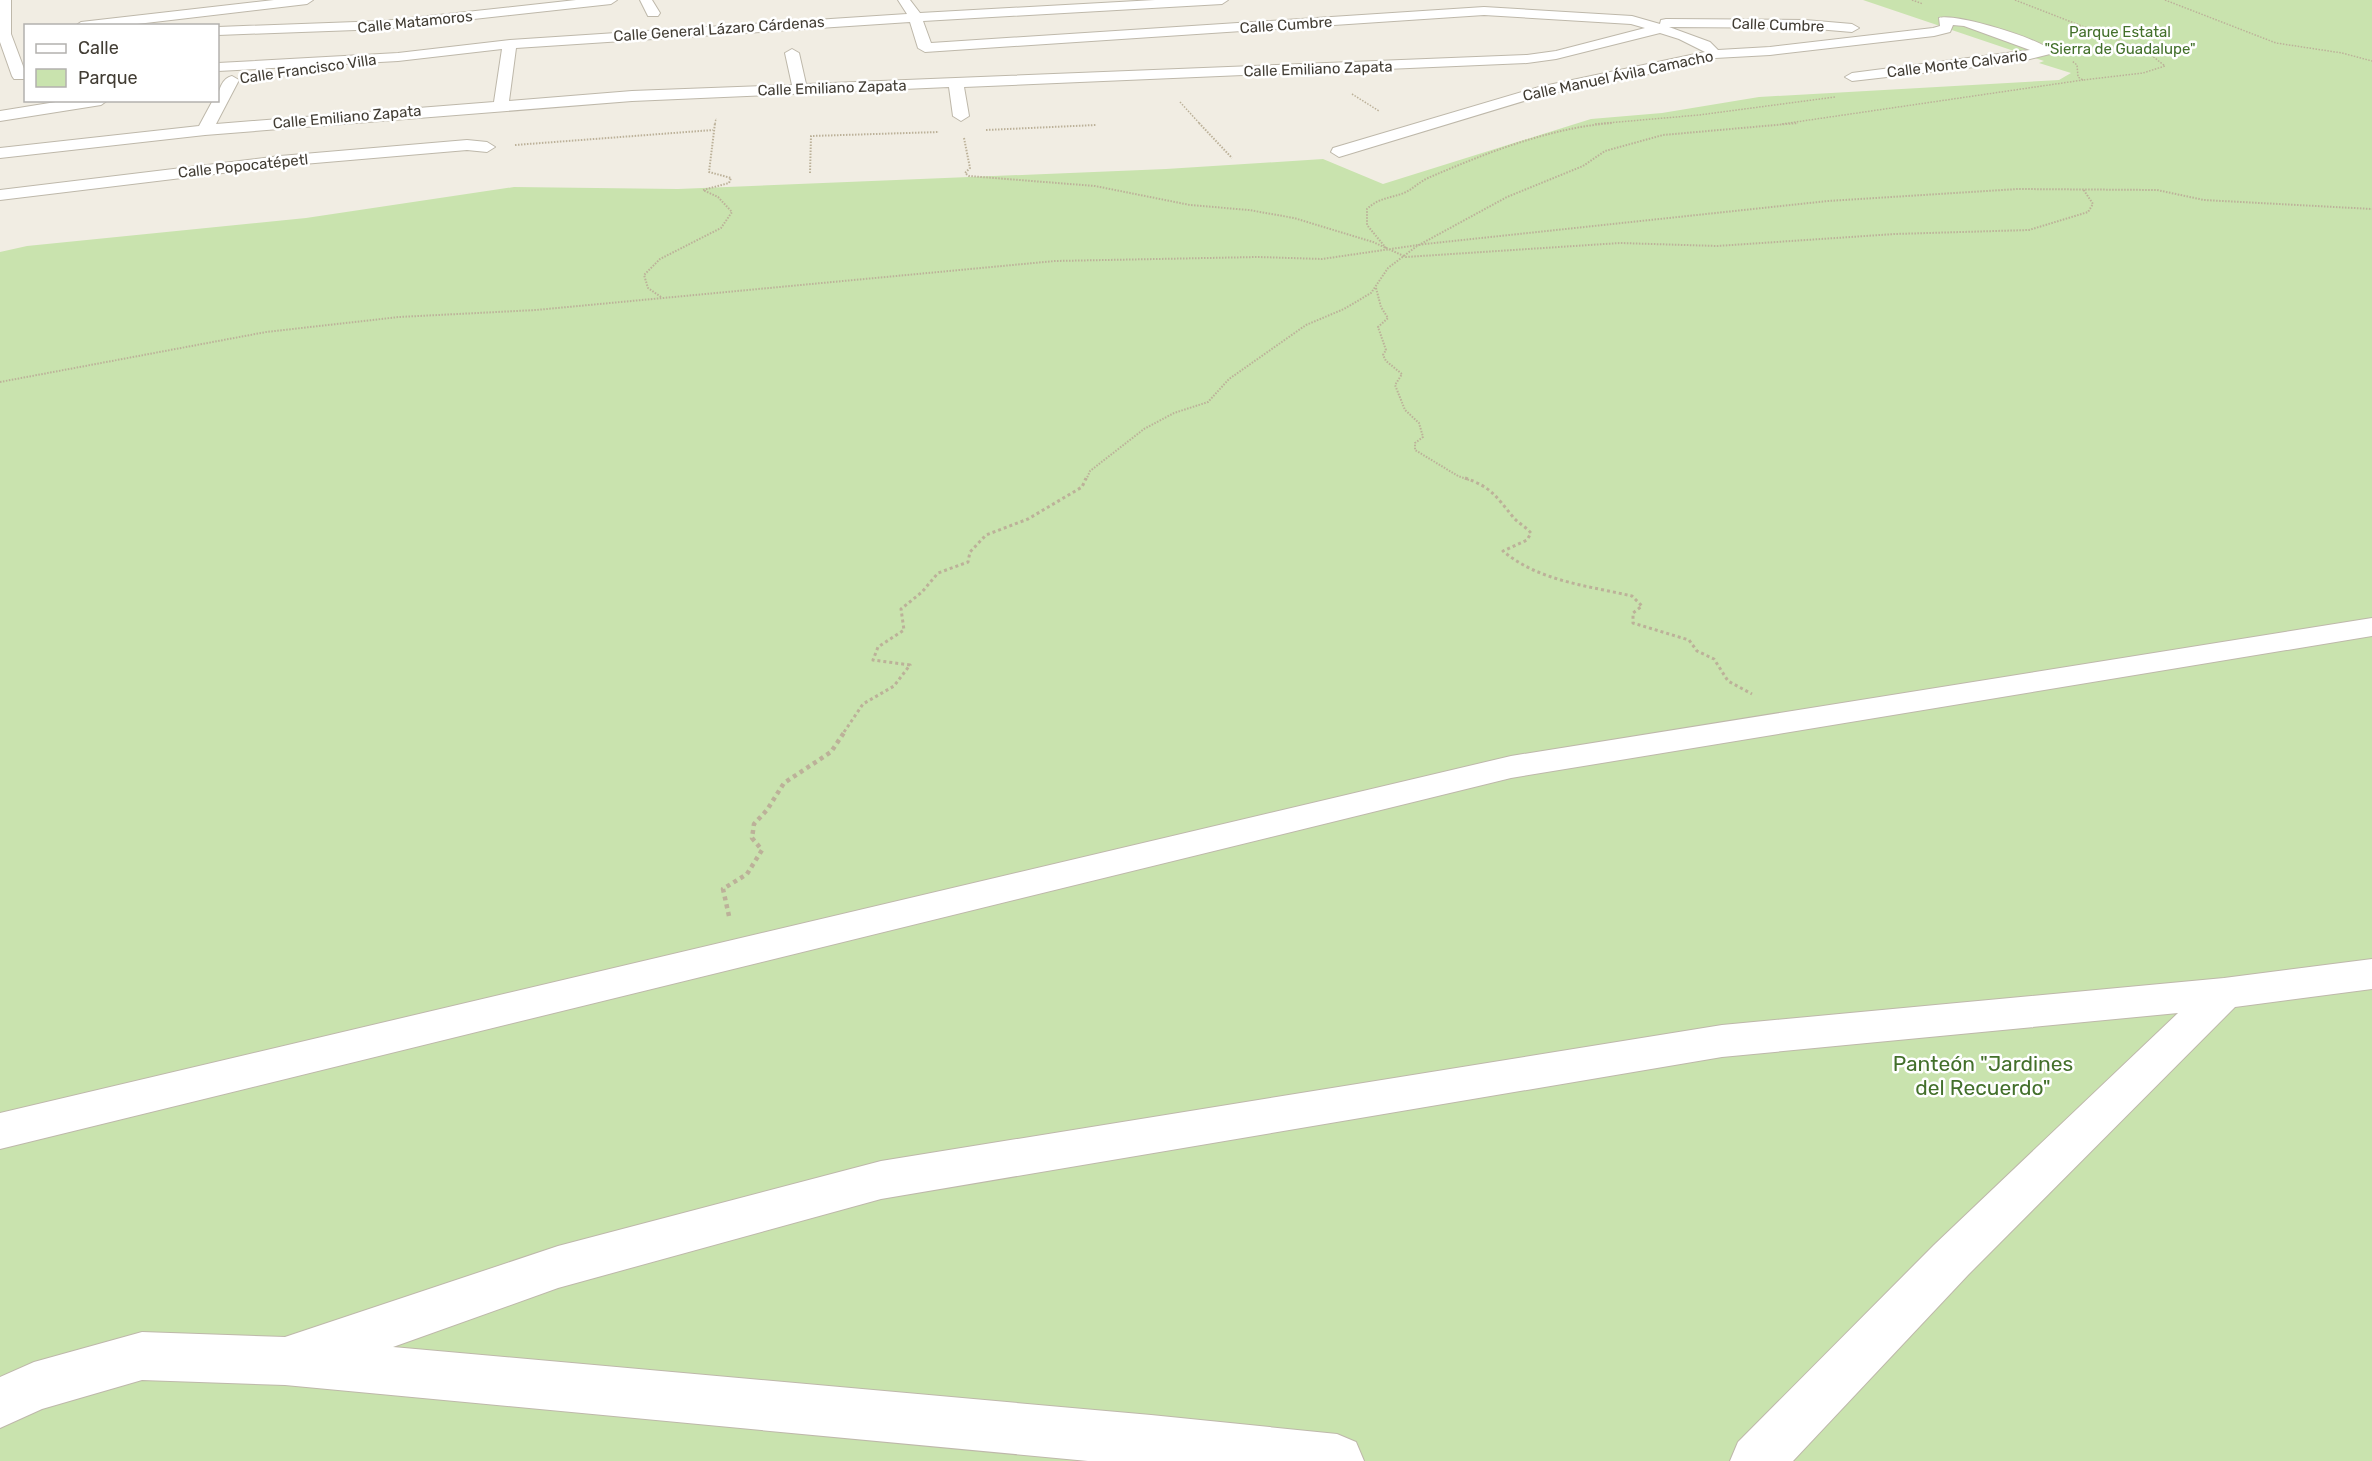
<svg xmlns="http://www.w3.org/2000/svg" width="2372" height="1461" viewBox="0 0 2372 1461" font-family="Rubik,sans-serif">
	<rect width="100%" height="100%" fill="#f1ede3"/>
	<path fill="#c9e3ae" d="M 1863,0 L 2372,0 L 2372,1461 L 0,1461 L 0,252 L 27,246 L 306,218 L 514,187 L 678,189 L 1166,169 L 1323,159 L 1383,184 L 1591,119 L 1662,113 L 1759,97 L 2059,80 L 2071,73 L 2039,63 L 2044,61 Z"/>
	<g fill="none" stroke-linecap="round" stroke-linejoin="round">
		<g stroke="#beb8aa" stroke-width="2">
			<path id="minor" d="M 0,0 L 11,0 L 11,34 L 26,74 L 24,79 L 14,79 L 12,76 L 0,42 Z
				M 274,0 L 313,0 L 307,4 L 120,26 L 75,26 L 81,22 Z
				M 576,0 L 617,0 L 611,4 L 383,29 L 218,35 L 218,27 L 383,21 Z
				M 640,0 L 652,0 L 660,13 L 658,16 L 648,16 Z
				M 898,0 L 910,0 L 920,13 L 1155,0 L 1228,0 L 1222,4 L 923,21 L 931,43 L 1484,7 L 1632,16 L 1660,24 L 1661,20 L 1666,19 L 1805,20 L 1852,24 L 1859,28 L 1852,32 L 1805,28 L 1669,27 L 1710,42 L 1718,50 L 1770,47 L 1933,28 L 1940,26 L 1939,18 C 1956,13 2041,39 2052,51 L 2050,54 L 2018,62 L 1852,81 L 1845,77 L 1852,73 L 2030,50 L 1964,26 L 1953,25 L 1950,32 L 1934,36 L 1770,55 L 1715,58 L 1665,71 L 1547,94 L 1339,157 L 1331,152 L 1333,148 L 1539,87 L 1705,52 L 1679,39 L 1660,33 L 1556,59 L 1527,63 L 964,87 L 969,116 L 961,121 L 953,116 L 949,87 L 632,101 L 205,135 L 0,158 L 0,148 L 199,126 L 213,100 L 218,100 C 218,91 222,78 232,76 L 239,80 L 216,124 L 494,102 L 502,49 L 398,61 L 218,71 L 218,63 L 398,53 L 510,40 L 907,14 ZM 1484,15 L 1631,24 L 1645,28 L 1556,51 L 1527,55 L 806,84 L 799,53 L 792,49 L 785,53 L 792,85 L 632,91 L 509,101 L 516,48 L 910,22 L 918,48 L 925,52 Z
				M 68,100 L 108,100 L 101,105 L 0,121 L 0,111 Z
				M 467,140 L 487,142 L 495,147 L 487,152 L 467,150 L 280,166 L 0,200 L 0,190 L 280,156 Z
				M 2372,618 L 2372,636 L 1511,778 L 0,1149 L 0,1113 L 1511,756 Z
				M 2372,959 L 2372,989 L 2235,1007 L 1968,1275 L 1793,1461 L 1730,1461 L 1738,1442 L 1934,1245 L 2178,1013 L 1722,1057 L 881,1199 L 558,1288 L 393,1347 L 1151,1415 L 1337,1434 L 1356,1442 L 1364,1461 L 1088,1461 L 285,1385 L 142,1380 L 42,1409 L 0,1428 L 0,1377 L 34,1362 L 142,1332 L 285,1337 L 558,1246 L 881,1161 L 1722,1025 L 2224,978 Z"/>
		</g>
		<path stroke="#bcb199" stroke-width="1.5" stroke-dasharray="1.5 1.5" stroke-linecap="butt" d="M 1912,0 L 1923,4
			M 2015,0 L 2146,51 L 2165,66 L 2143,73 L 2083,80 L 2078,77 L 2077,65 L 2072,61
			M 2165,0 L 2276,43 L 2342,53 L 2372,61
			M 1352,94 L 1379,111
			M 1180,102 L 1200,124
			M 715,124 L 716,118
			M 1595,124 L 1699,115 L 1835,97
			M 1782,124 L 2083,80"/>
		<path stroke="#bcb199" stroke-width="2" stroke-dasharray="1.5 1.5" stroke-linecap="butt" d="M 1199,123 L 1232,158
			M 986,130 L 1096,125
			M 964,138 L 970,168 L 965,173 L 969,176 L 1095,186 L 1190,205 L 1249,210 L 1294,218 L 1373,242 L 1406,257 L 1620,243 L 1717,246 L 1895,234 L 2029,230 L 2088,212 L 2093,204 L 2083,189
			M 515,145 L 713,130
			M 810,173 L 811,136 L 939,132
			M 1386,248 L 1367,225 L 1367,209 C 1378,198 1391,198 1404,193 C 1413,189 1419,182 1428,178 C 1486,153 1549,128 1612,123
			M 1376,288 L 1381,307 L 1388,318 L 1378,327 L 1386,350 L 1383,355 L 1386,361 L 1402,374 L 1395,385 L 1405,410 L 1419,423 L 1423,437 L 1415,443 L 1415,450 L 1458,476 L 1469,480
			M 661,297 L 648,288 L 644,275 L 660,259 L 721,228 L 732,212 L 718,197 L 703,190 L 729,183 L 731,178 L 709,172 L 715,123
			M 0,382 L 266,332 L 399,317 L 536,310 L 1055,261 L 1258,257 L 1322,259 L 1425,244 L 1828,201 L 2018,189 L 2157,190 L 2204,200 L 2372,209
			M 1086,480 L 1090,471 L 1144,429 L 1174,413 L 1208,402 L 1229,379 L 1306,325 L 1344,309 L 1371,293 L 1388,268 L 1417,246 L 1507,197 L 1583,166 L 1605,151 L 1663,135 L 1798,123"/>
		<path stroke="#bcb199" stroke-width="3" stroke-dasharray="3 3" stroke-linecap="butt" d="M 1465,478 C 1491,487 1496,496 1513,517 C 1518,523 1526,527 1531,533 L 1527,540 L 1503,551 C 1538,581 1589,586 1632,596 L 1642,606 L 1633,613 L 1633,623 L 1689,640 L 1697,651 L 1714,659 L 1728,681 L 1752,694
			M 844,732 L 863,704 L 894,686 L 910,665 L 873,660 L 878,647 L 904,630 L 901,609 L 922,592 L 938,573 L 968,562 L 970,552 L 986,535 L 1028,519 L 1082,487 L 1086,478"/>
		<path stroke="#bcb199" stroke-width="4.5" stroke-dasharray="4 4" stroke-linecap="butt" d="M 729,916 L 723,889 L 747,874 L 762,850 L 752,838 L 754,824 L 767,810 L 784,783 L 831,752 L 845,731"/>
		<use href="#minor" fill="#fff" fill-rule="evenodd"/>
	</g>
	<g text-anchor="middle" stroke-width="5" stroke-linejoin="round" paint-order="stroke">
		<g font-size="15" fill="#423d34" stroke="#fff">
			<text transform="translate(415 22) rotate(-6)" y="5">Calle Matamoros</text>
			<text transform="translate(1286 25) rotate(-4)" y="5">Calle Cumbre</text>
			<text transform="translate(1778 25) rotate(2)" y="5">Calle Cumbre</text>
			<text transform="translate(719 29) rotate(-4)" y="5">Calle General Lázaro Cárdenas</text>
			<text transform="translate(1957 64) rotate(-7)" y="5">Calle Monte Calvario</text>
			<text transform="translate(308 69) rotate(-8)" y="5">Calle Francisco Villa</text>
			<text transform="translate(1318 69) rotate(-2)" y="5">Calle Emiliano Zapata</text>
			<text transform="translate(1618 76) rotate(-12)" y="5">Calle Manuel Ávila Camacho</text>
			<text transform="translate(832 88) rotate(-2)" y="5">Calle Emiliano Zapata</text>
			<text transform="translate(347 117) rotate(-5)" y="5">Calle Emiliano Zapata</text>
			<text transform="translate(243 166) rotate(-6)" y="5">Calle Popocatépetl</text>
		</g>
		<g font-size="15" fill="#43702b" stroke="#fff">
			<text x="2120" y="37">Parque Estatal<tspan x="2120" dy="17">"Sierra de Guadalupe"</tspan></text>
		</g>
		<g font-size="21" fill="#43702b" stroke="#fff">
			<text x="1983" y="1071">Panteón "Jardines<tspan x="1983" dy="24">del Recuerdo"</tspan></text>
		</g>
	</g>
	<rect x="24" y="24" width="195" height="78" fill="#ffffff" stroke="#b3b1ae" stroke-width="1.5"/>
	<rect x="36" y="44" width="30" height="9" fill="#ffffff" stroke="#b3b1ae" stroke-width="1.5"/>
	<text x="78" y="54" font-size="18" fill="#423d34">Calle</text>
	<rect x="36" y="69" width="30" height="18" fill="#c9e3ae" stroke="#b3b1ae" stroke-width="1.5"/>
	<text x="78" y="84" font-size="18" fill="#423d34">Parque</text>
</svg>
